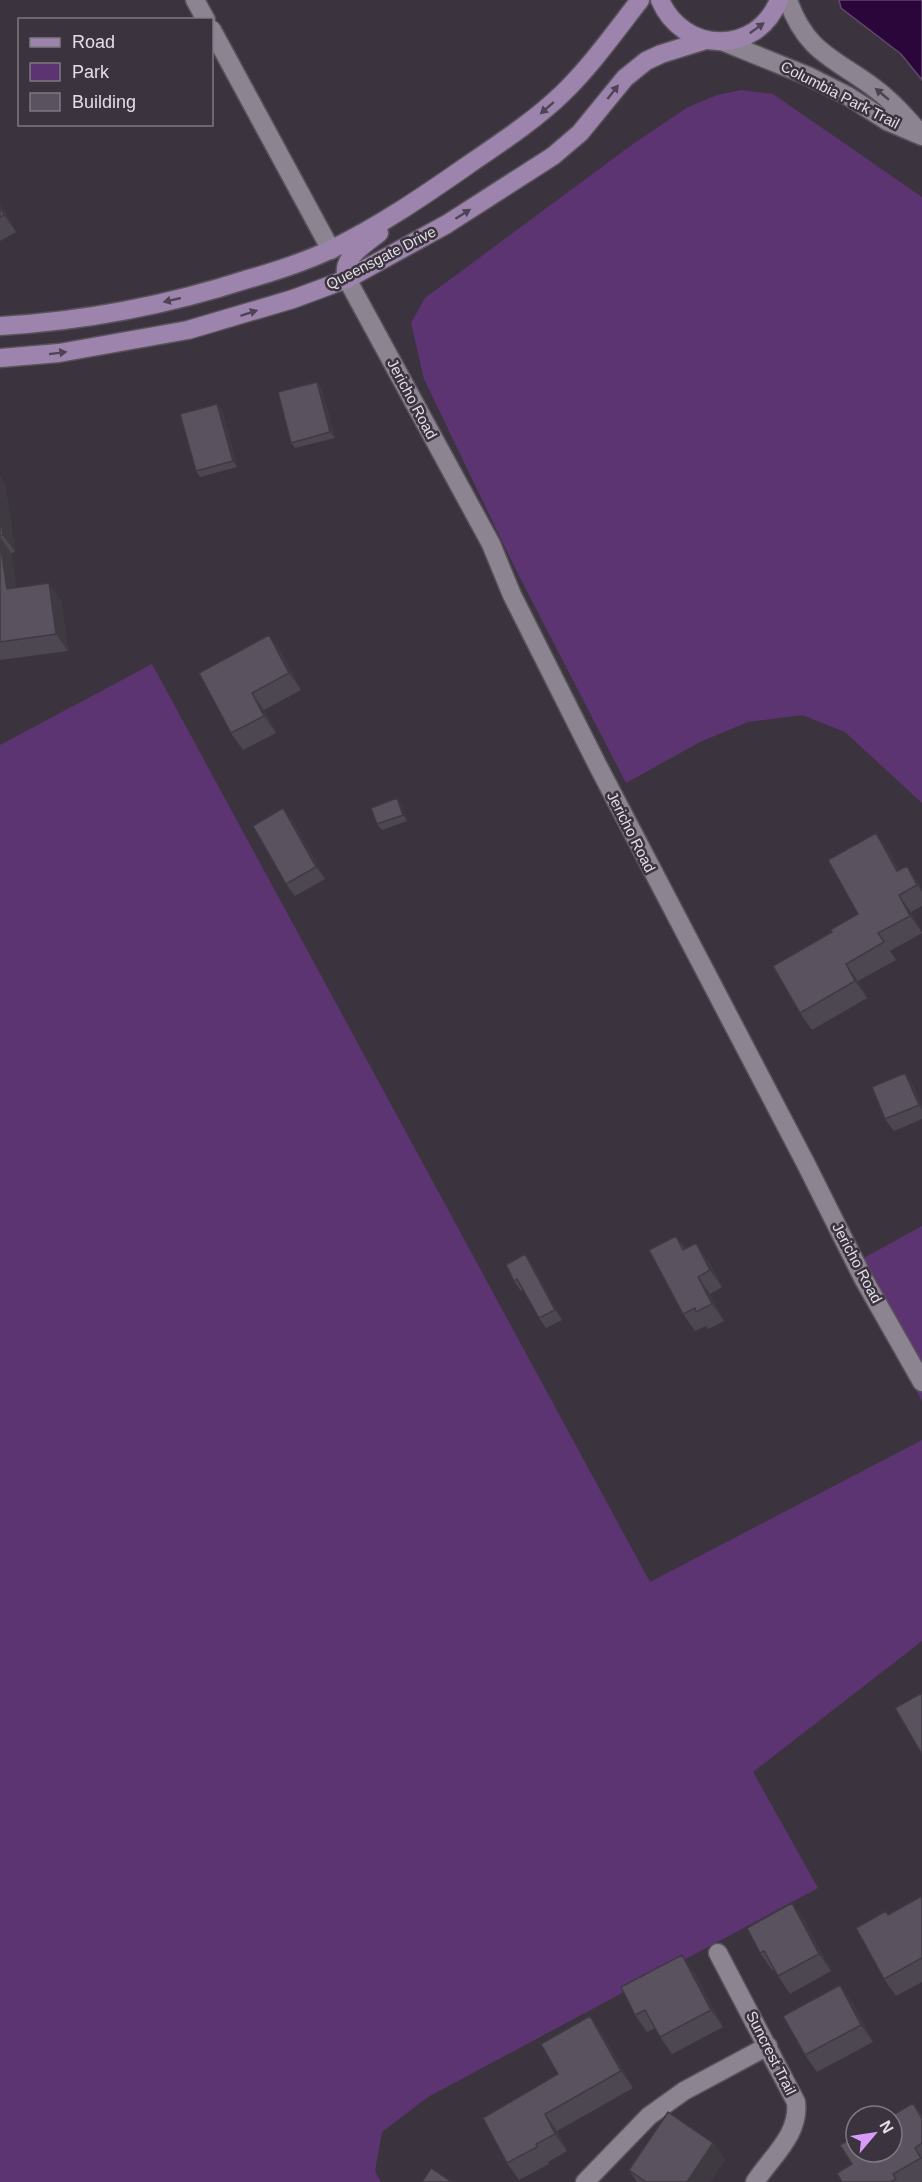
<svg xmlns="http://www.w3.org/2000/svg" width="922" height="2182" viewBox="0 0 922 2182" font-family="Arial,sans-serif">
	<rect width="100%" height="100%" fill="#3b343f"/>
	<path fill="#5c3472" d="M 741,90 L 773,94 L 922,197 L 922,803 L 845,732 L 802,715 L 748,722 L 700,742 L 626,783 L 513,564 L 424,379 L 411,323 L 425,298 L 633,144 L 688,107 L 717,95 Z
		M 152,664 L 650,1582 L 922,1440 L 922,1641 L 753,1772 L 818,1888 L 428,2097 L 382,2132 L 375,2171 L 381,2182 L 0,2182 L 0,745 Z
		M 922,1226 L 922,1401 L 849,1266 Z"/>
	<path fill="#2a063a" stroke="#62476d" stroke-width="1.5" d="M 839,0 L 922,0 L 922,80 L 901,54 L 841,8 Z"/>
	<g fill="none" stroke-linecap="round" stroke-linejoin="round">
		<g stroke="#58525b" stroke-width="21">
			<path id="street" d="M 195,0 L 206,20
				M 212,30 L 331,250
				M 347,279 L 491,544 L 512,595 L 598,766 L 806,1164 L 863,1278 L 922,1382
				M 718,1953 L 796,2102 C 800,2134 772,2156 755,2182
				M 585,2182 L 649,2116 L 684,2091 L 768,2046"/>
		</g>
		<g stroke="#58525b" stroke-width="21">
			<path id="secondary" d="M 788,0 C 806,52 834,58 873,87 C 891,100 905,116 919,132
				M 724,42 L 808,76 L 848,96 L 887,121 L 922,136"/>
		</g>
		<g stroke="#58525b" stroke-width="21">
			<path id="primary" d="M 660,0 C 683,54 757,56 779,0
				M 347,279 C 340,258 364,245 379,233
				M 0,326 C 84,321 168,305 248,279 C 277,271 307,261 334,248 C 381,225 425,195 468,165 C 500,143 534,121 562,94 C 591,66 615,32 640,0
				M 0,358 L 59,353 L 188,330 L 293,299 L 347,279 L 447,224 L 553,156 L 580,133 L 625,78 L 646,61 L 661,54 L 706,40"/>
		</g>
		<use href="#street" stroke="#8c8591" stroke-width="18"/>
		<use href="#secondary" stroke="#8c8591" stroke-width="18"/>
		<use href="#primary" stroke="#9d84ad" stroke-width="18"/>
	</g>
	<path fill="#4d4752" d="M 0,203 L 16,232 L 0,241 Z
		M 317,382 L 321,388 L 335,438 L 295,448 L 291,443 Z
		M 217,404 L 222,410 L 237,467 L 200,477 L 196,471 Z
		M 0,477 L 5,484 L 15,552 L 11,553 L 16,588 L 61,600 L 68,651 L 0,660 Z
		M 281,652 L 301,690 L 264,710 L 276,733 L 243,750 L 231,733 L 199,673 Z
		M 397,798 L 401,804 L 407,821 L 382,830 L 377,824 Z
		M 292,820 L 325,879 L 295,896 L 286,884 Z
		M 888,850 L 899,870 L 907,866 L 922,889 L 922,906 L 911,912 L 922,933 L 890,951 L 896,960 L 858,981 L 867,998 L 812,1030 L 800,1013 L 832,932 L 858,914 Z
		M 913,1085 L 922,1106 L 922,1119 L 894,1131 L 885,1119 Z
		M 676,1236 L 685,1249 L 708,1260 L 722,1287 L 710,1294 L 724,1321 L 708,1329 L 706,1326 L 695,1331 L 683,1314 Z
		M 532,1264 L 562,1320 L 546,1328 L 539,1318 L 523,1289 L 521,1291 L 514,1281 Z
		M 922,1896 L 922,1982 L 896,1996 L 884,1979 L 886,1911 L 889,1915 Z
		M 792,1903 L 804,1920 L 831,1971 L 790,1994 L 778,1976 L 774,1969 L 772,1970 L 760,1953 Z
		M 694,1972 L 723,2027 L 672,2054 L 660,2037 L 655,2028 L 647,2032 L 635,2015 Z
		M 852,2002 L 873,2042 L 817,2072 L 805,2055 Z
		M 590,2016 L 602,2033 L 633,2088 L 557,2131 L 567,2151 L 548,2162 L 549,2164 L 519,2180 L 507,2163 L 558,2074 Z
		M 913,2103 L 922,2116 L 922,2182 L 842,2182 Z
		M 713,2143 L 725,2160 L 710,2182 L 637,2182 L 629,2170 Z"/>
	<path fill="#3f3a42" d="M 0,203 L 16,232 L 4,215 L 0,207 Z
		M 317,382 L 321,388 L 335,438 L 330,432 Z
		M 217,404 L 222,410 L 237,467 L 233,461 Z
		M 0,477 L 5,484 L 15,552 L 3,535 L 0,516 Z
		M 0,537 L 11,553 L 19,606 L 7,589 Z
		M 49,583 L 61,600 L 68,651 L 56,634 Z
		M 269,635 L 281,652 L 301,690 L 289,673 Z
		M 252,693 L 264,710 L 276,733 L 264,716 Z
		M 397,798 L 401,804 L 407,821 L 403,815 Z
		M 283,808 L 292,820 L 325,879 L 316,867 Z
		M 876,833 L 888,850 L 909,888 L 897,871 Z
		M 907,866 L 919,883 L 922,889 L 922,892 Z
		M 899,895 L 911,912 L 922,932 L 910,916 Z
		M 846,964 L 858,981 L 867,998 L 855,981 Z
		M 905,1073 L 913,1085 L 922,1106 L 922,1110 L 919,1105 Z
		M 696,1243 L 708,1260 L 722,1287 L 710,1270 Z
		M 525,1254 L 532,1264 L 562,1320 L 555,1310 Z
		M 698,1277 L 710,1294 L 724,1321 L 712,1304 Z
		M 792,1903 L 804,1920 L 831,1971 L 819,1954 Z
		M 682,1955 L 694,1972 L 723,2027 L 711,2010 Z
		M 840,1985 L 852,2002 L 873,2042 L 861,2025 Z
		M 590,2016 L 602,2033 L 633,2088 L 621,2071 Z
		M 545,2114 L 557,2131 L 567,2151 L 555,2134 Z
		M 713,2143 L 725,2160 L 710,2182 L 687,2182 Z"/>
	<path fill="#5a535f" stroke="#3f3a42" stroke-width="1.5" d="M 0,207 L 4,215 L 0,217 Z
		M 317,382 L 330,432 L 291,443 L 278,392 Z
		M 217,404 L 233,461 L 196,471 L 180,414 Z
		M 0,516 L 3,535 L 0,536 Z
		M 0,542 L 7,589 L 49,583 L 56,634 L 0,642 Z
		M 269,635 L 289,673 L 252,693 L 264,716 L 231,733 L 199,673 Z
		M 397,798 L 403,815 L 377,824 L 371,808 Z
		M 283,808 L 316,867 L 286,884 L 253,826 Z
		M 876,833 L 897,871 L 907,866 L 917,885 L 899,895 L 910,916 L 878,933 L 884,942 L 846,964 L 855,981 L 800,1013 L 773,966 L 832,932 L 830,930 L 858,914 L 828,860 Z
		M 905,1073 L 919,1105 L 885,1119 L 872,1087 Z
		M 676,1236 L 683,1250 L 696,1243 L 710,1270 L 698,1277 L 712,1304 L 696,1312 L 695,1308 L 683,1314 L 649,1250 Z
		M 525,1254 L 555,1310 L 539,1318 L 517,1279 L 514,1281 L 506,1265 Z
		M 922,1693 L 922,1752 L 921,1753 L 895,1708 Z
		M 922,1896 L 922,1958 L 884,1979 L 856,1928 L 886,1911 L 888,1915 Z
		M 792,1903 L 819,1954 L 778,1976 L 764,1951 L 760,1953 L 747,1928 Z
		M 682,1955 L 711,2010 L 660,2037 L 645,2010 L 635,2015 L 621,1987 Z
		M 840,1985 L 861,2025 L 805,2055 L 783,2016 Z
		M 590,2016 L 621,2071 L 545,2114 L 555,2134 L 536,2144 L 537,2147 L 507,2163 L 483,2118 L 558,2074 L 541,2044 Z
		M 913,2103 L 922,2119 L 922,2143 L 915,2148 L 921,2158 L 893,2174 L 896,2179 L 891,2182 L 842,2182 L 837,2173 L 852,2164 L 840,2145 L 856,2136 L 856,2152 L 892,2152 L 892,2116 L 891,2116 Z
		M 668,2112 L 713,2143 L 687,2182 L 646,2182 L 629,2170 Z
		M 431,2168 L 452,2182 L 422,2182 Z"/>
	<defs><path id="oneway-solid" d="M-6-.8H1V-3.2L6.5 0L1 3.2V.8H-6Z" transform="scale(1.5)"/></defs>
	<g fill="#4f4455">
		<use href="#oneway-solid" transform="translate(757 28) rotate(-36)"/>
		<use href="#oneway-solid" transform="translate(613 92) rotate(-52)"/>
		<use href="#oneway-solid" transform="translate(547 108) rotate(139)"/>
		<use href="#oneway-solid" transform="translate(463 214) rotate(-32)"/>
		<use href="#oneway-solid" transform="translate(172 300) rotate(167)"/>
		<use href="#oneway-solid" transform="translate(249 313) rotate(-18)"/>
		<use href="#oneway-solid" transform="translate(58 353) rotate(-7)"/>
	</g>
	<use fill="#4b444f" href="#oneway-solid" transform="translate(882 94) rotate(-140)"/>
	<g text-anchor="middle" stroke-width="5" stroke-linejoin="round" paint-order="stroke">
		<g font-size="15" fill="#e3dee5" stroke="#3b343f">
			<text transform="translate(840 95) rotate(27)" y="5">Columbia Park Trail</text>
			<text transform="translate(381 258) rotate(-27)" y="5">Queensgate Drive</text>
			<text transform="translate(412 399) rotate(62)" y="5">Jericho Road</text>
			<text transform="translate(631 832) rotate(63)" y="5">Jericho Road</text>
			<text transform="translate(857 1263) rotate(62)" y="5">Jericho Road</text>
			<text transform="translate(771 2053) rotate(63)" y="5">Suncrest Trail</text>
		</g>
	</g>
	<rect x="18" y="18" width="195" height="108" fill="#3b343f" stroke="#7e7881" stroke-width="1.5"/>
	<rect x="30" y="38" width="30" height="9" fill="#9d84ad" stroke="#7e7881" stroke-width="1.5"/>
	<text x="72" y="48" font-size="18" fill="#e3dee5">Road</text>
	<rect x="30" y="63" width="30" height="18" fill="#5c3472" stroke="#7e7881" stroke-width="1.5"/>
	<text x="72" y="78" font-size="18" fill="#e3dee5">Park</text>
	<rect x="30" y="93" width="30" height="18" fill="#5a535f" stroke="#7e7881" stroke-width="1.5"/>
	<text x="72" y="108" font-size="18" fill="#e3dee5">Building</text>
	<g transform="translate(874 2134) rotate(61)"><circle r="28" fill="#3b343f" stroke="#7e7881" stroke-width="1.5"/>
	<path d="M0-4.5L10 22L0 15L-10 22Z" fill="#d79bf9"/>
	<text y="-9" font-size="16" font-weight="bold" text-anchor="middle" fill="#e3dee5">N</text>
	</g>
</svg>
